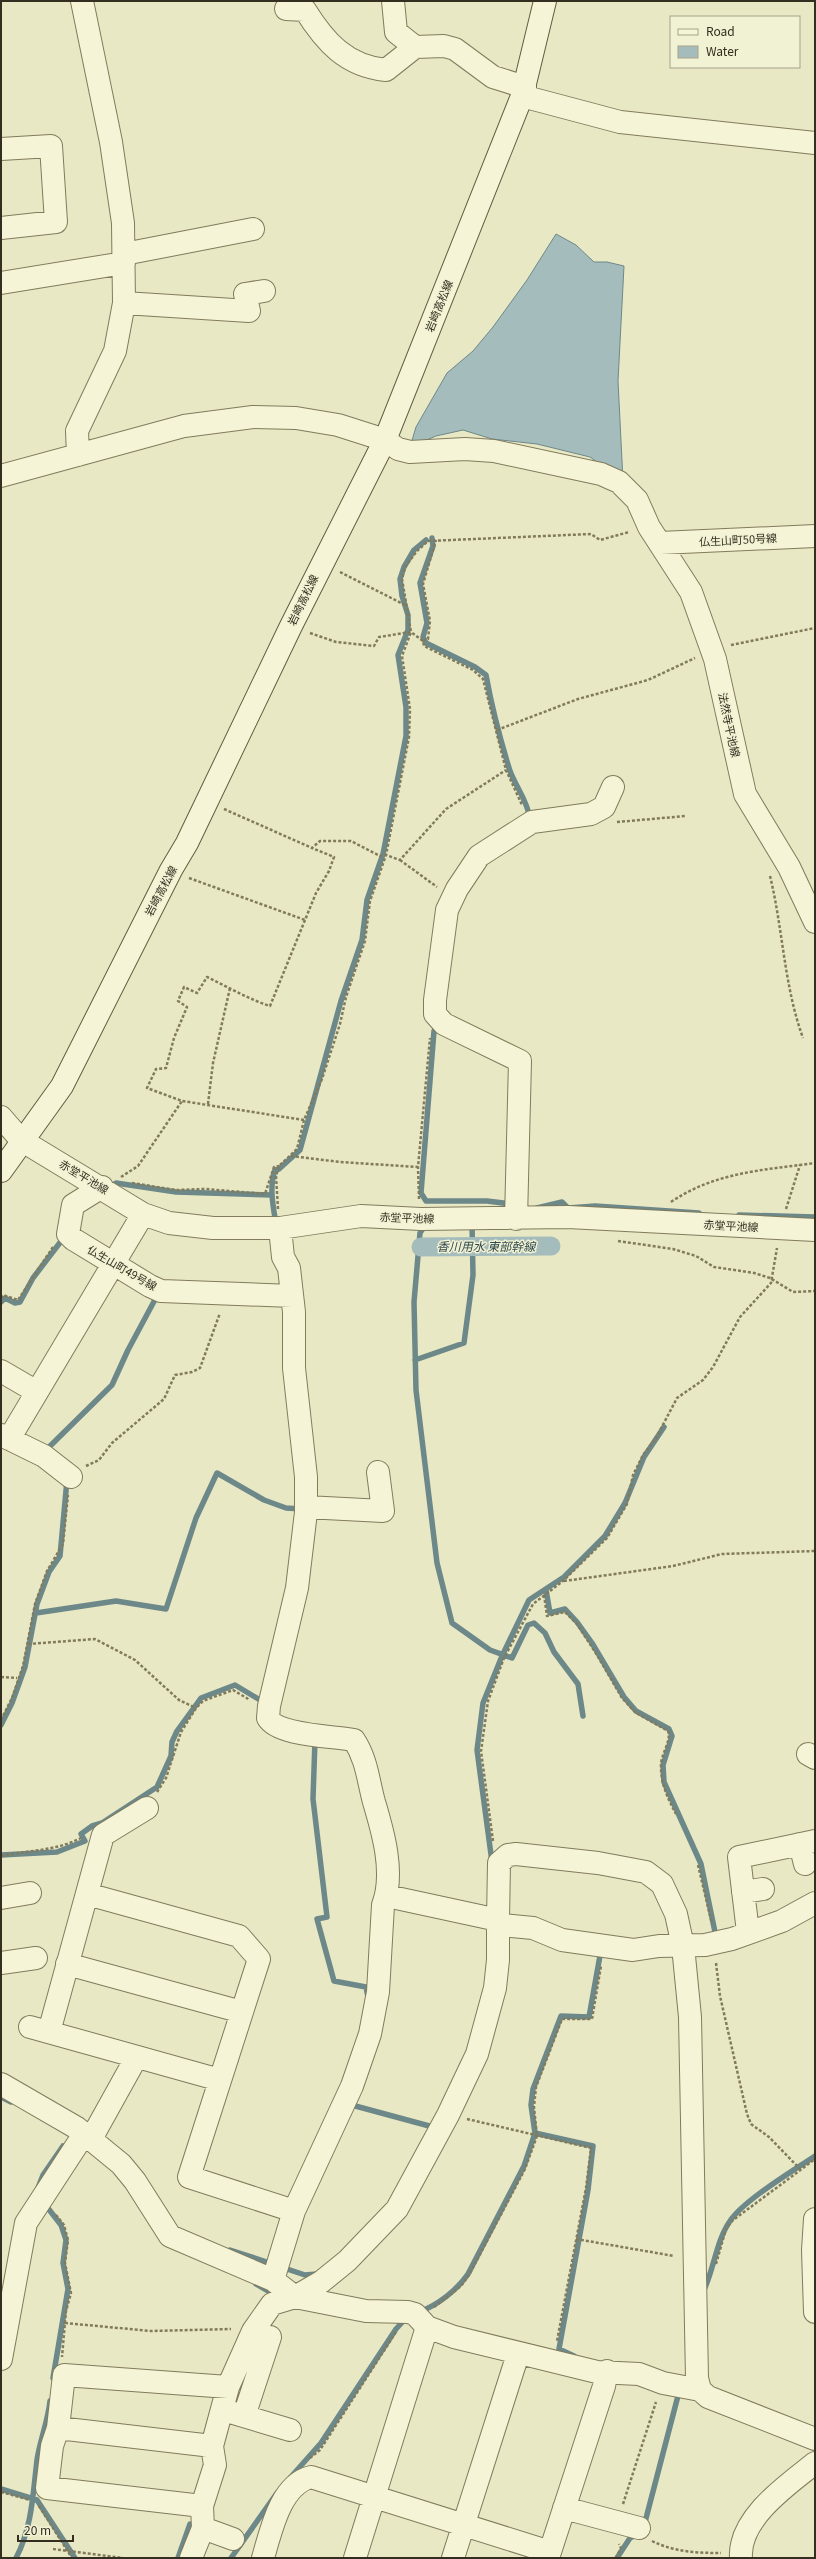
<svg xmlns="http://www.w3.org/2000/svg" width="816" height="2559" viewBox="0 0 816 2559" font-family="Georgia,'Noto Sans JP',serif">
	<rect width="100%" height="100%" fill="#e9e8c4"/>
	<path fill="#a5bcbc" stroke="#6d8889" d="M 556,234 L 576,245 L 594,262 L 607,262 L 624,266 L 618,381 L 623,481 L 590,457 L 537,444 L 492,439 L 463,430 L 436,436 L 410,447 L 416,427 L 447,373 L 473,351 L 493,327 L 527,280 Z"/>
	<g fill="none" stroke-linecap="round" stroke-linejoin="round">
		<path stroke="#6d8889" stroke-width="5.5" d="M 432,538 L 433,546 L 420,583 L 427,623 L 423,637 L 426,643 L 475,667 L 486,675 C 492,708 500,739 510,771 C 516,787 528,802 530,819
			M 438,1024 L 434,1031 L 421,1193 L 426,1201 L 487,1201 L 511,1204
			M 108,1188 L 116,1183 L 176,1192 L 272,1195
			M 537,1208 L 562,1202 L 568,1208 L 595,1206 L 699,1213
			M 739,1215 L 815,1217
			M 276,1224 C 273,1206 269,1187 275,1170 L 279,1169 L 300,1150 L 341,1001 L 362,940 L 367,900 L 383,854 L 406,736 L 406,707 L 398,655 L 408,630 L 408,615 L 402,596 L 400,579 L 404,567 L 414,550 L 426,540
			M 426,1224 L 420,1233 L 414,1302 L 416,1390 L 437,1563 L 452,1623 L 490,1650 L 512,1658 L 528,1625 L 534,1623 L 545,1633 L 554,1652 L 578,1684 L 583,1716
			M 1,1302 L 5,1298 L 15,1303 L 20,1302 L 33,1278 L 65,1236
			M 415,1360 L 464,1343 L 473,1275 L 472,1223
			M 45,1451 L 112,1385 L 128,1350 L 158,1294
			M 546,1590 L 550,1613 L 565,1609 L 577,1622 L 592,1643 L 624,1697 L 636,1711 L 669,1729 L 672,1736 L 663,1765 L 664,1782 L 701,1864 L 716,1937
			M 36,1613 L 116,1601 L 166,1609 L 196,1518 L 217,1473 L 264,1500 L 286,1508 L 302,1509
			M 1,1725 L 12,1703 L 25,1667 L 37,1604 L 49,1572 L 60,1556 L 67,1480
			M 315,1740 L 313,1799 L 327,1917 L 317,1919 L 334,1981 L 366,1987 L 368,1997
			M 1,1855 L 57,1852 L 85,1841 L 81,1834 L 92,1826 L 102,1823 L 157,1787 L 171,1756 L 172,1742 L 177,1731 L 201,1698 L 235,1685 L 265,1703
			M 492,1862 L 477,1750 L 483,1703 L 502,1656 L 529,1600 L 564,1577 L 605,1536 L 625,1503 L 644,1457 L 664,1427
			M 1,2097 L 11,2102
			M 348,2104 L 433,2127
			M 38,2188 L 43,2175 L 63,2146
			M 44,2203 L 61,2225 L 66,2240 L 63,2263 L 68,2289 L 53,2378
			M 230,2250 L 273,2264
			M 281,2267 L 305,2275 L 317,2274
			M 256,2284 L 278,2297
			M 703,2292 C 714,2270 716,2241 730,2221 C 744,2200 793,2171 815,2156
			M 419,2312 C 438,2305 457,2290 468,2274 L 524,2166 L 535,2133
			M 574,2356 L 559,2349 L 588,2190 L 593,2146 L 535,2133 L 531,2105 L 533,2089 L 561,2016 L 589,2017 L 601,1950
			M 290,2478 L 321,2443 L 396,2329 L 406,2318
			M 1,2489 L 37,2500 L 75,2558
			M 644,2526 L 679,2392
			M 16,2558 C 32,2528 33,2493 37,2460 C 40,2440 48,2421 50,2401
			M 178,2558 L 190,2524
			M 231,2558 L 277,2493
			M 617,2558 L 630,2538 L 637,2534"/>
		<path stroke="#a5bcbc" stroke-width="19" d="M 421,1247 L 551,1246"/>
		<g stroke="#817b5c" stroke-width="24">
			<path id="minor" d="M 393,1 L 396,32 L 415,47
				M 286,9 L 305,10 C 325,42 346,66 386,70 L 415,47 L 444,46 L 455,49 L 493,77 L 525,87
				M 522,96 L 620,122 L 815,143
				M 1,149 L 51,146 L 56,222 L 1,228
				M 124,254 L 253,229
				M 1,283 L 124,263
				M 124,303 L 249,311 L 245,294 L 264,291
				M 78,455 L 77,431 L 115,351 L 124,303 L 123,223 L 111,142 L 82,1
				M 1,476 L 184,426 L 253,417 L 296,418 L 338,425 L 385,440 L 398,449 L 410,452 L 465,449 L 494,451 L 601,474 L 619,482 L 637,500 L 649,527 L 691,592 L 715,659 L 745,794 L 789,867 L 815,922
				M 660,543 L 815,536
				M 1,1117 L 21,1140 L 143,1214 L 169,1223 L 213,1228 L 280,1228 L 361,1216 L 421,1219 L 568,1217 L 815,1230
				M 102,1187 L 73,1205 L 68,1234 L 73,1239 L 150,1286 L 161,1291 L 292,1296
				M 516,1219 L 520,1061 L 444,1024 L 435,1014 L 435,1000 L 447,910 L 457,889 L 479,856 L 532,822 L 591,814 L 604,807 L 613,787
				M 1,1371 L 37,1392
				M 1,1435 L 44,1456 L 71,1477
				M 9,1439 L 143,1214
				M 306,1507 L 383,1511 L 378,1472
				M 808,1754 L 815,1758
				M 800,1844 L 805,1864
				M 743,1892 L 763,1889
				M 87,1894 L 239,1936 L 259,1959 L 189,2177 L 294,2211
				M 387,1896 L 498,1920 L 499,1863 L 508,1855 L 516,1854 L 598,1863 L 646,1872 L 662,1884 L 676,1914 L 683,1946 L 690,2017 L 697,2378 L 700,2390
				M 1,1898 L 30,1893
				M 748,1932 L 739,1857 L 815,1841
				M 1,1963 L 36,1958
				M 67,1964 L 242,2012
				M 30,2027 L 220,2080
				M 49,2032 L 103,1835 L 147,1808
				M 1,2084 L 77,2128 L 121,2164 L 135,2181 L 170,2236 L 273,2280 L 295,2297 L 366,2311 L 408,2312 L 415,2314 L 427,2327 L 454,2337 L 597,2372 L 639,2374 L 663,2383 L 700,2390 L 708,2397 L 815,2439
				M 91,2139 L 136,2058
				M 815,2219 L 813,2250 L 815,2312
				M 273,2280 L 294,2211 L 352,2086 L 370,2034 L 378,1992 L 383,1905 C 395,1873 383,1832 374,1802 C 368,1780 367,1760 354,1740 C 335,1736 278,1736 268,1718 L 269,1706 L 297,1588 L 306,1512 L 306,1477 L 294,1368 L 294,1312 L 289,1268 L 283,1257 L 280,1228
				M 1,2359 L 26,2223 L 84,2134
				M 230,2412 L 290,2430
				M 244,2416 L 270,2337
				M 58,2428 L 212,2446
				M 202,2506 L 47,2488 L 52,2446 L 58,2428 L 64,2375 L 228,2387
				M 564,2508 L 639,2528
				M 203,2528 L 233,2539
				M 191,2558 L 203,2528 L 202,2506 L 215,2465 L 212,2446 L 222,2409 L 228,2387 L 253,2331 L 272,2304 L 295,2297 L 321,2282 L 347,2261 L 397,2209 L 448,2115 L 477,2054 L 495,1988 L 498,1960 L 498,1920 L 502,1925 L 533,1928 L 562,1940 L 633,1950 L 659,1946 L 705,1945 L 732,1939 L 782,1921 L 815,1903
				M 263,2558 C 271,2531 280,2485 311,2477 L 550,2552
				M 355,2558 L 427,2327
				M 453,2558 L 518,2354
				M 548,2558 L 604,2386 L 607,2371
				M 741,2558 C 738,2519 787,2485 815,2463"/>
		</g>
		<g stroke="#635c3f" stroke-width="24">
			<path id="secondary" d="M 1,1171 L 62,1086 L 171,870 L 187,843 L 291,626 L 385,440 L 522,96 L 545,1"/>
		</g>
		<path stroke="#817b5c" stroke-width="2.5" stroke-dasharray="3 2" stroke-linecap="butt" d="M 340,572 L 407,606
			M 310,633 L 336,642 L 374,646 L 379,637 L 411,632 L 423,641 L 424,646 L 473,670 L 483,679 L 506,770 L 522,805
			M 423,641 L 428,639 L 430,621 L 423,584 L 436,540
			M 731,645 L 815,628
			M 497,730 L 578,699 L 648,680 L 695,658
			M 224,809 L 312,848 L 320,841 L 351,841 L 380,856 L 386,855 L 400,860 L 446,809 L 506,770
			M 617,822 L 686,816
			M 400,860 L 437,887
			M 770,876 C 783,929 784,986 803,1038
			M 189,878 L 305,920
			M 208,1104 L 213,1063 L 230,988
			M 304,1120 L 182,1101 L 147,1088 L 156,1069 L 166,1068 L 174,1038 L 187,1007 L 178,1001 L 184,987 L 197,993 L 207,977 C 228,987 248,999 270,1006 L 316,893 L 329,871 L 334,857 L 312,848
			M 291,1156 L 340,1162 L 418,1167
			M 121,1177 L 138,1166 L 182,1101
			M 132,1183 L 176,1190 L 205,1189 L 265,1194 L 274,1167 L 279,1166
			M 419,1199 L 418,1167 L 430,1038
			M 671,1202 C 715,1172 764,1170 815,1163
			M 278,1209 L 276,1176 L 279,1166 L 297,1149 L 304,1120 L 322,1079 L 340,1024 L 346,997 L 365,941 L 370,901 L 386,855 L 409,737 L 410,709 L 402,656 L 411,632 L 402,579 L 405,567 L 417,551 L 428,541 L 591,534 L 600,540 L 629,532
			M 786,1209 L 800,1165
			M 618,1241 L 673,1249 L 696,1256 L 714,1267 L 754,1273 L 770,1278 L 793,1292 L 815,1291
			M 1,1298 L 3,1295 L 18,1300 L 53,1247
			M 86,1466 L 99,1460 L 112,1443 L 164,1399 L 175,1375 L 192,1372 L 200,1368 L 220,1313
			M 564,1581 L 673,1566 L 722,1554 L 815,1551
			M 544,1595 L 547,1616 L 565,1612 L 577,1624 L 597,1655 L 622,1698 L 635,1712 L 668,1731 C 672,1741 660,1755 661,1767 C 661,1784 668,1799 676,1814
			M 28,1644 L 95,1639 L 135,1660 L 179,1700 L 196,1708
			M 1,1677 L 17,1678
			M 1,1720 L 12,1698 L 23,1666 L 35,1604 L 47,1571 L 63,1544 L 68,1495
			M 157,1792 L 166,1778 L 181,1732 L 196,1708 L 203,1701 L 233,1690 L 250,1700
			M 493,1841 L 481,1751 L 488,1701 L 504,1658 L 533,1604 L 563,1581 L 607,1538 L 627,1504 L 633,1475 L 643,1455 L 656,1438 L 677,1398 L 703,1380 L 713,1367 L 740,1317 L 771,1283 L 777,1248
			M 1,1856 C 29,1850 56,1851 81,1838
			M 698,1865 L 712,1924
			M 716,1963 L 720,1996 L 747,2114 L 751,2124 L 769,2137 L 800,2169
			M 467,2119 L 591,2148 L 586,2188 L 557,2341
			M 56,2215 L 64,2225 L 68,2240 L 65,2263 L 71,2293 L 66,2311 L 62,2357
			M 576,2239 L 674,2256
			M 716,2264 L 726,2229 L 732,2221 L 815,2159
			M 434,2307 L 461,2286 L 469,2275 L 525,2169 L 537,2136 L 534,2107 L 536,2087 L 562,2019 L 592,2019 L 601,1966
			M 65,2323 L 151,2331 L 231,2329
			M 310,2458 L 320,2450 L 396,2332
			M 1,2492 L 30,2500
			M 623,2504 L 656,2402
			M 39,2506 L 72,2558
			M 652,2541 C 674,2552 697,2553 721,2553
			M 53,2549 L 123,2558
			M 616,2558 L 621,2548 L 619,2544"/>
		<use href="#minor" stroke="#f5f4d6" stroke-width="22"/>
		<use href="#secondary" stroke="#f5f4d6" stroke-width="22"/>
	</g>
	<g text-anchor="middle" stroke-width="3" stroke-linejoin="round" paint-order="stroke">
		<g font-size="11" fill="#332e1f" stroke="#f1f1d3">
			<text transform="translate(439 306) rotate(-68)" y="4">岩崎高松線</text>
			<text transform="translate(738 540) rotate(-3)" y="4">仏生山町50号線</text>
			<text transform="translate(303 600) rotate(-64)" y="4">岩崎高松線</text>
			<text transform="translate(729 725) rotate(78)" y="4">法然寺平池線</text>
			<text transform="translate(161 891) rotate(-62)" y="4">岩崎高松線</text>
			<text transform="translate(84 1177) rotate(31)" y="4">赤堂平池線</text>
			<text transform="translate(407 1218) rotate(2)" y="4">赤堂平池線</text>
			<text transform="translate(731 1226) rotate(3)" y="4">赤堂平池線</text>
			<text transform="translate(122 1268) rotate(30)" y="4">仏生山町49号線</text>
		</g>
		<g font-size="12" font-style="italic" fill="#304a51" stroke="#f1f1d3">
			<text x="486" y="1251">香川用水 東部幹線</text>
		</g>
	</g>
	<rect width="816" height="2559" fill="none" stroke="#332e1f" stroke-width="4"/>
	<rect x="670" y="16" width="130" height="52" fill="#f1f1d3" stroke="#a5a38b"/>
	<rect x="678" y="29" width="20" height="6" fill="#f5f4d6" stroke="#a5a38b"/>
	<text x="706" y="36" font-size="12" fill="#332e1f">Road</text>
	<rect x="678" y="46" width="20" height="12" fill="#a5bcbc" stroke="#a5a38b"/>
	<text x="706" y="56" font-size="12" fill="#332e1f">Water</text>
	<path d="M18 2535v6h55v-6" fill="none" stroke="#332e1f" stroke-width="2"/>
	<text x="24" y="2535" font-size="12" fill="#332e1f" stroke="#f1f1d3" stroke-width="3" paint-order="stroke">20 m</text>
</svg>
